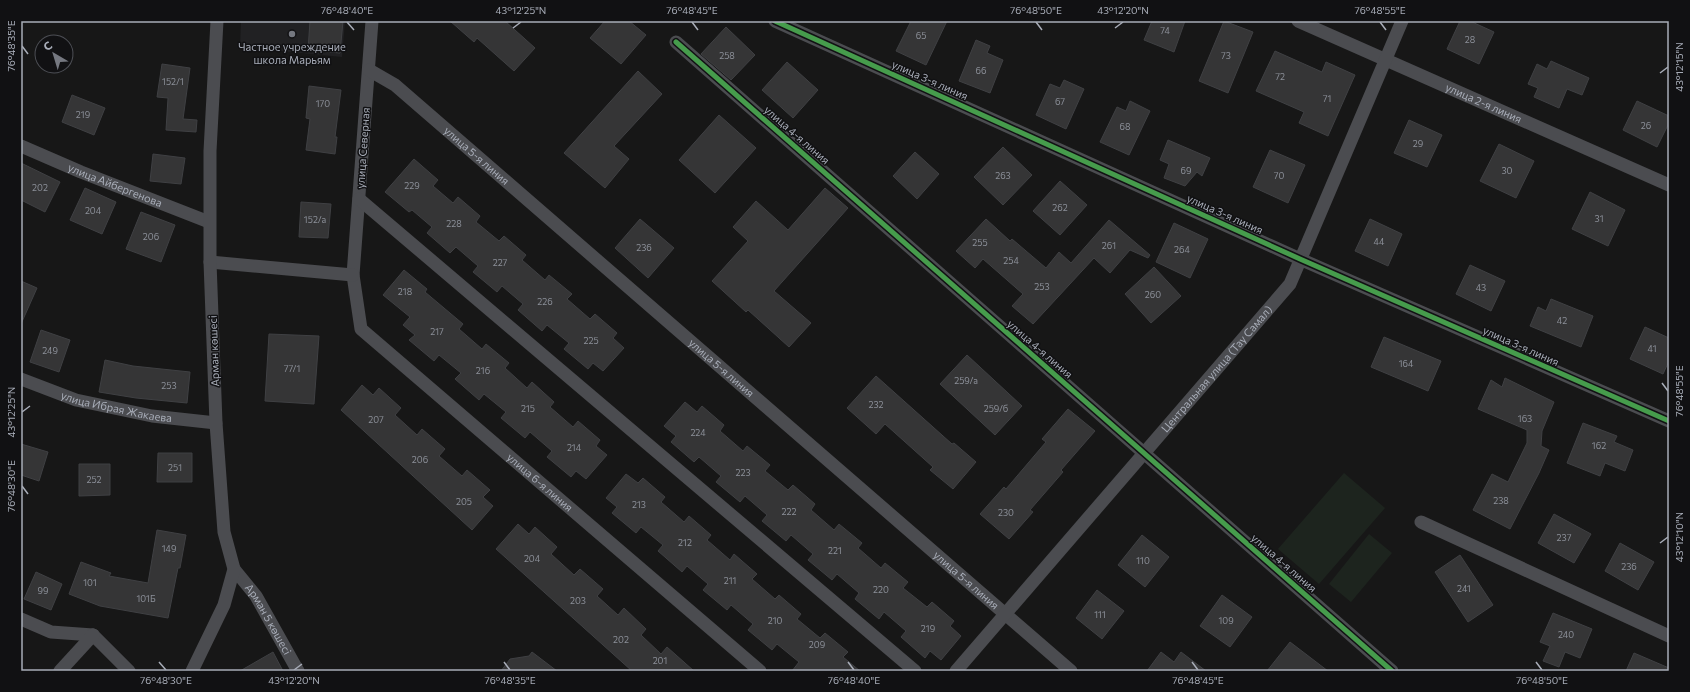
<svg xmlns="http://www.w3.org/2000/svg" width="1690" height="692" viewBox="0 0 1690 692" font-family="Commissioner,sans-serif">
	<rect width="100%" height="100%" fill="#171717"/>
	<path fill="#212123" d="M 241,21 L 345,21 L 342,57 L 240,47 Z"/>
	<path fill="#1d241e" d="M 1344,473 L 1385,508 L 1319,584 L 1278,549 Z
		M 1369,534 L 1392,553 L 1351,602 L 1329,584 Z"/>
	<path fill="#353536" stroke="#3f4043" d="M 310,21 L 343,21 L 340,53 L 308,50 Z
		M 450,21 L 505,21 L 535,48 L 514,71 L 477,38 L 474,42 Z
		M 605,21 L 629,21 L 646,35 L 621,64 L 590,38 Z
		M 911,21 L 947,21 L 926,65 L 896,51 Z
		M 1152,21 L 1185,21 L 1174,52 L 1144,40 Z
		M 1224,21 L 1253,32 L 1228,93 L 1199,81 Z
		M 1460,21 L 1470,21 L 1494,32 L 1479,64 L 1447,49 Z
		M 726,27 L 755,55 L 731,80 L 701,54 Z
		M 976,40 L 990,46 L 987,53 L 1003,60 L 990,93 L 959,81 Z
		M 1275,51 L 1322,72 L 1326,62 L 1355,75 L 1328,136 L 1299,123 L 1304,112 L 1256,91 Z
		M 1551,61 L 1589,78 L 1582,95 L 1567,89 L 1559,108 L 1534,97 L 1538,88 L 1528,84 L 1537,64 L 1547,69 Z
		M 787,62 L 818,90 L 793,118 L 762,90 Z
		M 162,64 L 190,68 L 183,119 L 197,120 L 196,132 L 166,130 L 168,98 L 157,97 Z
		M 638,71 L 662,94 L 614,146 L 629,159 L 605,188 L 564,153 Z
		M 1064,80 L 1084,89 L 1066,129 L 1036,115 L 1050,84 L 1060,88 Z
		M 309,86 L 341,90 L 335,137 L 337,137 L 335,154 L 306,150 L 310,119 L 306,118 Z
		M 72,95 L 105,108 L 94,135 L 62,122 Z
		M 1130,101 L 1150,111 L 1129,155 L 1100,142 L 1117,107 L 1126,111 Z
		M 1637,101 L 1669,116 L 1669,123 L 1657,147 L 1623,130 Z
		M 719,115 L 756,148 L 715,193 L 679,160 Z
		M 1409,120 L 1442,135 L 1427,167 L 1394,153 Z
		M 1168,140 L 1210,158 L 1202,176 L 1197,172 L 1185,186 L 1164,178 L 1169,164 L 1160,160 Z
		M 1499,144 L 1534,161 L 1516,198 L 1480,181 Z
		M 1003,147 L 1032,175 L 1003,205 L 974,177 Z
		M 1270,150 L 1305,165 L 1288,203 L 1253,187 Z
		M 915,152 L 939,174 L 917,199 L 893,176 Z
		M 153,154 L 185,158 L 181,184 L 150,181 Z
		M 414,159 L 438,180 L 433,186 L 453,203 L 458,197 L 480,216 L 476,222 L 499,241 L 504,236 L 526,255 L 522,260 L 545,280 L 549,275 L 572,294 L 567,299 L 590,319 L 595,314 L 617,333 L 613,338 L 624,348 L 603,371 L 593,363 L 588,369 L 564,349 L 569,343 L 547,325 L 542,331 L 518,310 L 523,304 L 502,286 L 497,292 L 473,272 L 478,266 L 456,247 L 450,253 L 427,233 L 432,227 L 412,210 L 409,212 L 385,192 Z
		M 21,163 L 60,182 L 45,212 L 21,200 Z
		M 1060,181 L 1087,205 L 1060,235 L 1033,211 Z
		M 85,188 L 116,202 L 102,234 L 70,220 Z
		M 825,188 L 848,208 L 774,291 L 811,323 L 789,347 L 748,310 L 746,312 L 712,281 L 748,241 L 733,227 L 756,201 L 788,230 Z
		M 1590,192 L 1625,210 L 1608,246 L 1572,229 Z
		M 301,202 L 331,204 L 328,238 L 299,237 Z
		M 141,212 L 175,225 L 161,262 L 126,249 Z
		M 640,219 L 674,248 L 648,278 L 615,248 Z
		M 986,219 L 1010,241 L 1012,239 L 1046,268 L 1059,252 L 1071,263 L 1109,220 L 1150,255 L 1148,258 L 1130,250 L 1110,273 L 1094,258 L 1033,324 L 1012,306 L 1023,294 L 983,259 L 975,268 L 956,251 Z
		M 1370,219 L 1402,234 L 1388,266 L 1355,251 Z
		M 1174,223 L 1208,239 L 1190,278 L 1156,262 Z
		M 1470,265 L 1505,281 L 1491,311 L 1456,294 Z
		M 1154,267 L 1181,296 L 1151,323 L 1125,294 Z
		M 404,270 L 427,289 L 425,292 L 463,324 L 459,329 L 482,349 L 486,344 L 509,363 L 505,368 L 527,388 L 532,382 L 554,402 L 550,407 L 573,427 L 578,421 L 600,440 L 596,446 L 607,455 L 586,479 L 576,471 L 571,477 L 547,457 L 552,451 L 530,432 L 525,438 L 501,418 L 506,412 L 484,394 L 479,400 L 455,379 L 461,373 L 439,355 L 434,361 L 409,340 L 415,335 L 403,325 L 410,317 L 383,295 Z
		M 21,281 L 37,288 L 21,324 Z
		M 1551,299 L 1593,316 L 1581,347 L 1530,326 L 1538,307 L 1546,311 Z
		M 1645,327 L 1669,338 L 1669,361 L 1663,374 L 1630,359 Z
		M 41,330 L 70,340 L 59,372 L 30,362 Z
		M 269,334 L 319,336 L 314,404 L 265,401 Z
		M 1384,337 L 1441,361 L 1428,391 L 1371,367 Z
		M 967,355 L 1022,406 L 995,435 L 940,384 Z
		M 105,360 L 133,366 L 190,372 L 187,403 L 136,398 L 99,392 Z
		M 876,376 L 952,444 L 954,443 L 976,462 L 953,489 L 930,470 L 933,467 L 885,424 L 876,434 L 847,408 Z
		M 1505,378 L 1554,402 L 1542,431 L 1541,446 L 1549,450 L 1539,473 L 1510,529 L 1473,510 L 1492,474 L 1508,482 L 1527,443 L 1527,430 L 1478,409 L 1491,380 L 1502,387 Z
		M 362,385 L 373,395 L 379,388 L 401,408 L 395,415 L 417,435 L 422,429 L 445,449 L 439,456 L 462,476 L 467,470 L 490,490 L 483,497 L 493,506 L 472,530 L 341,410 Z
		M 685,402 L 697,412 L 702,406 L 724,425 L 720,431 L 743,451 L 747,446 L 770,465 L 765,471 L 788,490 L 793,485 L 815,504 L 811,510 L 834,530 L 839,524 L 862,543 L 858,548 L 881,568 L 885,563 L 908,582 L 903,588 L 927,607 L 932,602 L 954,621 L 950,626 L 961,636 L 941,660 L 930,651 L 925,658 L 901,637 L 906,631 L 884,612 L 879,619 L 855,599 L 859,593 L 837,574 L 832,580 L 808,560 L 813,554 L 791,535 L 786,541 L 762,521 L 767,515 L 745,496 L 740,502 L 716,482 L 721,476 L 699,457 L 694,462 L 671,442 L 676,436 L 664,426 Z
		M 1068,409 L 1095,431 L 1061,470 L 1063,472 L 1030,510 L 1033,512 L 1009,539 L 980,514 L 1004,487 L 1006,489 L 1046,442 L 1042,439 Z
		M 1583,423 L 1617,436 L 1614,442 L 1633,450 L 1625,471 L 1605,463 L 1600,476 L 1567,463 Z
		M 21,444 L 48,452 L 39,481 L 21,475 Z
		M 158,453 L 192,453 L 192,482 L 157,482 Z
		M 79,464 L 110,464 L 110,495 L 79,496 Z
		M 626,474 L 638,483 L 643,478 L 665,497 L 661,502 L 684,522 L 689,516 L 711,535 L 707,540 L 730,560 L 734,554 L 757,574 L 752,579 L 775,599 L 779,595 L 801,614 L 797,619 L 820,638 L 825,633 L 848,652 L 843,657 L 860,671 L 792,671 L 799,662 L 777,644 L 772,650 L 748,630 L 753,624 L 731,605 L 727,610 L 703,590 L 708,584 L 687,566 L 682,572 L 658,551 L 663,545 L 641,527 L 636,533 L 612,513 L 617,507 L 606,498 Z
		M 1554,514 L 1591,534 L 1574,563 L 1538,543 Z
		M 518,524 L 529,534 L 535,527 L 557,547 L 551,554 L 574,575 L 580,569 L 603,589 L 597,596 L 618,615 L 624,608 L 646,629 L 641,635 L 661,654 L 667,647 L 694,671 L 632,671 L 496,549 Z
		M 157,530 L 186,535 L 180,568 L 178,568 L 168,618 L 100,606 L 69,594 L 81,562 L 111,573 L 109,576 L 148,583 Z
		M 1142,535 L 1169,557 L 1145,587 L 1118,565 Z
		M 1620,543 L 1654,562 L 1638,590 L 1605,571 Z
		M 1460,555 L 1493,605 L 1468,622 L 1435,572 Z
		M 36,572 L 62,584 L 51,610 L 24,599 Z
		M 1097,590 L 1124,611 L 1102,639 L 1076,618 Z
		M 1222,595 L 1252,617 L 1230,647 L 1200,626 Z
		M 1553,613 L 1592,629 L 1580,658 L 1565,652 L 1559,667 L 1543,661 L 1550,646 L 1540,642 Z
		M 1290,642 L 1328,671 L 1267,671 Z
		M 273,652 L 283,671 L 240,671 Z
		M 532,652 L 557,671 L 501,671 L 510,659 L 529,656 Z
		M 1161,652 L 1174,662 L 1181,652 L 1206,671 L 1147,671 Z
		M 1634,653 L 1669,668 L 1669,671 L 1626,671 Z"/>
	<g fill="none" stroke-linecap="round" stroke-linejoin="round">
		<g stroke="#4b4c50" stroke-width="13">
			<path id="s1" d="M 372,21 L 353,275 L 361,329 L 760,671"/>
			<path d="M 775,21 L 1300,259 L 1669,421"/>
			<path id="s2" d="M 1298,21 L 1669,185"/>
			<path d="M 676,42 L 1392,671"/>
			<path id="s3" d="M 369,70 L 395,85 L 1071,671"/>
			<path id="s4" d="M 21,146 L 81,172 L 209,222"/>
			<path d="M 359,199 L 915,671"/>
			<path d="M 210,262 L 353,275"/>
			<path id="s5" d="M 21,379 L 76,400 L 152,416 L 216,423"/>
			<path d="M 1421,522 L 1669,636"/>
			<path id="s6" d="M 234,569 L 256,596 L 298,671"/>
			<path d="M 21,619 L 51,632 L 93,635"/>
			<path d="M 93,635 L 129,671"/>
			<path d="M 60,671 L 93,635"/>
			<path d="M 192,671 L 224,605 L 234,569 L 224,532 L 216,423 L 210,262 L 210,151 L 217,21"/>
			<path id="s7" d="M 956,671 L 1290,284 L 1402,21"/>
		</g>
		<g stroke="#111113" stroke-width="8">
			<path id="cycleway" d="M 775,21 L 1300,259 L 1669,421
				M 676,42 L 1392,671"/>
		</g>
		<use href="#cycleway" stroke="#469c4c" stroke-width="5"/>
	</g>
	<path fill="none" stroke="#a8adb8" stroke-width="1.5" d="M 347,22 L 354,30M 692,22 L 698,30M 1036,22 L 1042,30M 1380,22 L 1386,30M 513,28 L 521,22M 1115,28 L 1123,22M 22,46 L 28,54M 1660,73 L 1668,67M 1662,383 L 1668,391M 22,412 L 30,406M 22,486 L 28,494M 1660,543 L 1668,537M 159,662 L 166,670M 504,662 L 510,670M 848,662 L 854,670M 1192,662 L 1198,670M 1536,662 L 1542,670M 294,670 L 302,664"/>
	<circle fill="#757880" stroke="#111113" stroke-width="1.5" cx="292" cy="34" r="4"/>
	<g text-anchor="middle" stroke-width="3" stroke-linejoin="round" paint-order="stroke">
		<g font-size="9" fill="#8b8f98">
			<text x="1165" y="34">74</text>
			<text x="921" y="39">65</text>
			<text x="1470" y="43">28</text>
			<text x="727" y="59">258</text>
			<text x="1226" y="59">73</text>
			<text x="981" y="74">66</text>
			<text x="1280" y="80">72</text>
			<text x="173" y="85">152/1</text>
			<text x="1327" y="102">71</text>
			<text x="1060" y="105">67</text>
			<text x="323" y="107">170</text>
			<text x="83" y="118">219</text>
			<text x="1646" y="129">26</text>
			<text x="1125" y="130">68</text>
			<text x="1418" y="147">29</text>
			<text x="1186" y="174">69</text>
			<text x="1507" y="174">30</text>
			<text x="1003" y="179">263</text>
			<text x="1279" y="179">70</text>
			<text x="412" y="189">229</text>
			<text x="40" y="191">202</text>
			<text x="1060" y="211">262</text>
			<text x="93" y="214">204</text>
			<text x="1599" y="222">31</text>
			<text x="315" y="223">152/а</text>
			<text x="454" y="227">228</text>
			<text x="151" y="240">206</text>
			<text x="1379" y="245">44</text>
			<text x="980" y="246">255</text>
			<text x="1109" y="249">261</text>
			<text x="644" y="251">236</text>
			<text x="1182" y="253">264</text>
			<text x="1011" y="264">254</text>
			<text x="500" y="266">227</text>
			<text x="1042" y="290">253</text>
			<text x="1481" y="291">43</text>
			<text x="405" y="295">218</text>
			<text x="1153" y="298">260</text>
			<text x="545" y="305">226</text>
			<text x="1562" y="324">42</text>
			<text x="437" y="335">217</text>
			<text x="591" y="344">225</text>
			<text x="1652" y="352">41</text>
			<text x="50" y="354">249</text>
			<text x="1406" y="367">164</text>
			<text x="292" y="372">77/1</text>
			<text x="483" y="374">216</text>
			<text x="966" y="384">259/а</text>
			<text x="169" y="389">253</text>
			<text x="876" y="408">232</text>
			<text x="528" y="412">215</text>
			<text x="996" y="412">259/б</text>
			<text x="1525" y="422">163</text>
			<text x="376" y="423">207</text>
			<text x="698" y="436">224</text>
			<text x="1599" y="449">162</text>
			<text x="574" y="451">214</text>
			<text x="420" y="463">206</text>
			<text x="175" y="471">251</text>
			<text x="743" y="476">223</text>
			<text x="94" y="483">252</text>
			<text x="1501" y="504">238</text>
			<text x="464" y="505">205</text>
			<text x="639" y="508">213</text>
			<text x="789" y="515">222</text>
			<text x="1006" y="516">230</text>
			<text x="1564" y="541">237</text>
			<text x="685" y="546">212</text>
			<text x="169" y="552">149</text>
			<text x="835" y="554">221</text>
			<text x="532" y="562">204</text>
			<text x="1143" y="564">110</text>
			<text x="1629" y="570">236</text>
			<text x="730" y="584">211</text>
			<text x="90" y="586">101</text>
			<text x="1464" y="592">241</text>
			<text x="881" y="593">220</text>
			<text x="43" y="594">99</text>
			<text x="146" y="602">101Б</text>
			<text x="578" y="604">203</text>
			<text x="1100" y="618">111</text>
			<text x="775" y="624">210</text>
			<text x="1226" y="624">109</text>
			<text x="928" y="632">219</text>
			<text x="1566" y="638">240</text>
			<text x="621" y="643">202</text>
			<text x="817" y="648">209</text>
			<text x="660" y="664">201</text>
		</g>
		<g font-size="11" fill="#a8adb8" stroke="#111113">
			<text x="292" y="51">Частное учреждение<tspan x="292" dy="13">школа Марьям</tspan></text>
		</g>
		<g font-size="11" fill="#a8adb8" stroke="#111113">
			<text transform="translate(930 80) rotate(24)" y="4">улица 3-я линия</text>
			<text dy="4" stroke="none"><textPath href="#s2" startOffset="203">улица 2-я линия</textPath></text>
			<text transform="translate(797 135) rotate(41)" y="4">улица 4-я линия</text>
			<text transform="translate(363 148) rotate(-86)" y="4">улица Северная</text>
			<text dy="4" stroke="none"><textPath href="#s3" startOffset="138">улица 5-я линия</textPath></text>
			<text dy="4" stroke="none"><textPath href="#s4" startOffset="102">улица Айбергенова</textPath></text>
			<text transform="translate(1225 214) rotate(24)" y="4">улица 3-я линия</text>
			<text transform="translate(1521 346) rotate(24)" y="4">улица 3-я линия</text>
			<text transform="translate(1040 349) rotate(41)" y="4">улица 4-я линия</text>
			<text transform="translate(214 351) rotate(-92)" y="4">Арман көшесі</text>
			<text dy="4" stroke="none"><textPath href="#s3" startOffset="462">улица 5-я линия</textPath></text>
			<text dy="4" stroke="none"><textPath href="#s7" startOffset="399">Центральная улица (Тау Самал)</textPath></text>
			<text dy="4" stroke="none"><textPath href="#s5" startOffset="100">улица Ибрая Жакаева</textPath></text>
			<text dy="4" stroke="none"><textPath href="#s1" startOffset="545">улица 6-я линия</textPath></text>
			<text transform="translate(1284 563) rotate(41)" y="4">улица 4-я линия</text>
			<text dy="4" stroke="none"><textPath href="#s3" startOffset="786">улица 5-я линия</textPath></text>
			<text dy="4" stroke="none"><textPath href="#s6" startOffset="61">Арман 5 көшесі</textPath></text>
		</g>
	</g>
	<rect width="1690" height="692" fill="none" stroke="#111113" stroke-width="44"/>
	<g transform="translate(54 54) rotate(322)"><circle r="19" fill="#111113" stroke="#4d4f55"/>
	<path d="M0-3L7 15L0 10L-7 15Z" fill="#757880"/>
	<text y="-6" font-size="11" font-weight="bold" text-anchor="middle" fill="#a8adb8">С</text>
	</g>
	<rect x="22" y="22" width="1646" height="648" fill="none" stroke="#a8adb8" stroke-width="1.5"/>
	<g font-size="10" text-anchor="middle" fill="#a8adb8">
		<text x="347" y="14">76°48'40"E</text>
		<text x="521" y="14">43°12'25"N</text>
		<text x="692" y="14">76°48'45"E</text>
		<text x="1036" y="14">76°48'50"E</text>
		<text x="1123" y="14">43°12'20"N</text>
		<text x="1380" y="14">76°48'55"E</text>
		<text transform="translate(11 46) rotate(-90)" y="4">76°48'35"E</text>
		<text transform="translate(1679 67) rotate(-90)" y="4">43°12'15"N</text>
		<text transform="translate(1679 391) rotate(-90)" y="4">76°48'55"E</text>
		<text transform="translate(11 412) rotate(-90)" y="4">43°12'25"N</text>
		<text transform="translate(11 486) rotate(-90)" y="4">76°48'30"E</text>
		<text transform="translate(1679 537) rotate(-90)" y="4">43°12'10"N</text>
		<text x="166" y="684">76°48'30"E</text>
		<text x="294" y="684">43°12'20"N</text>
		<text x="510" y="684">76°48'35"E</text>
		<text x="854" y="684">76°48'40"E</text>
		<text x="1198" y="684">76°48'45"E</text>
		<text x="1542" y="684">76°48'50"E</text>
	</g>
</svg>
